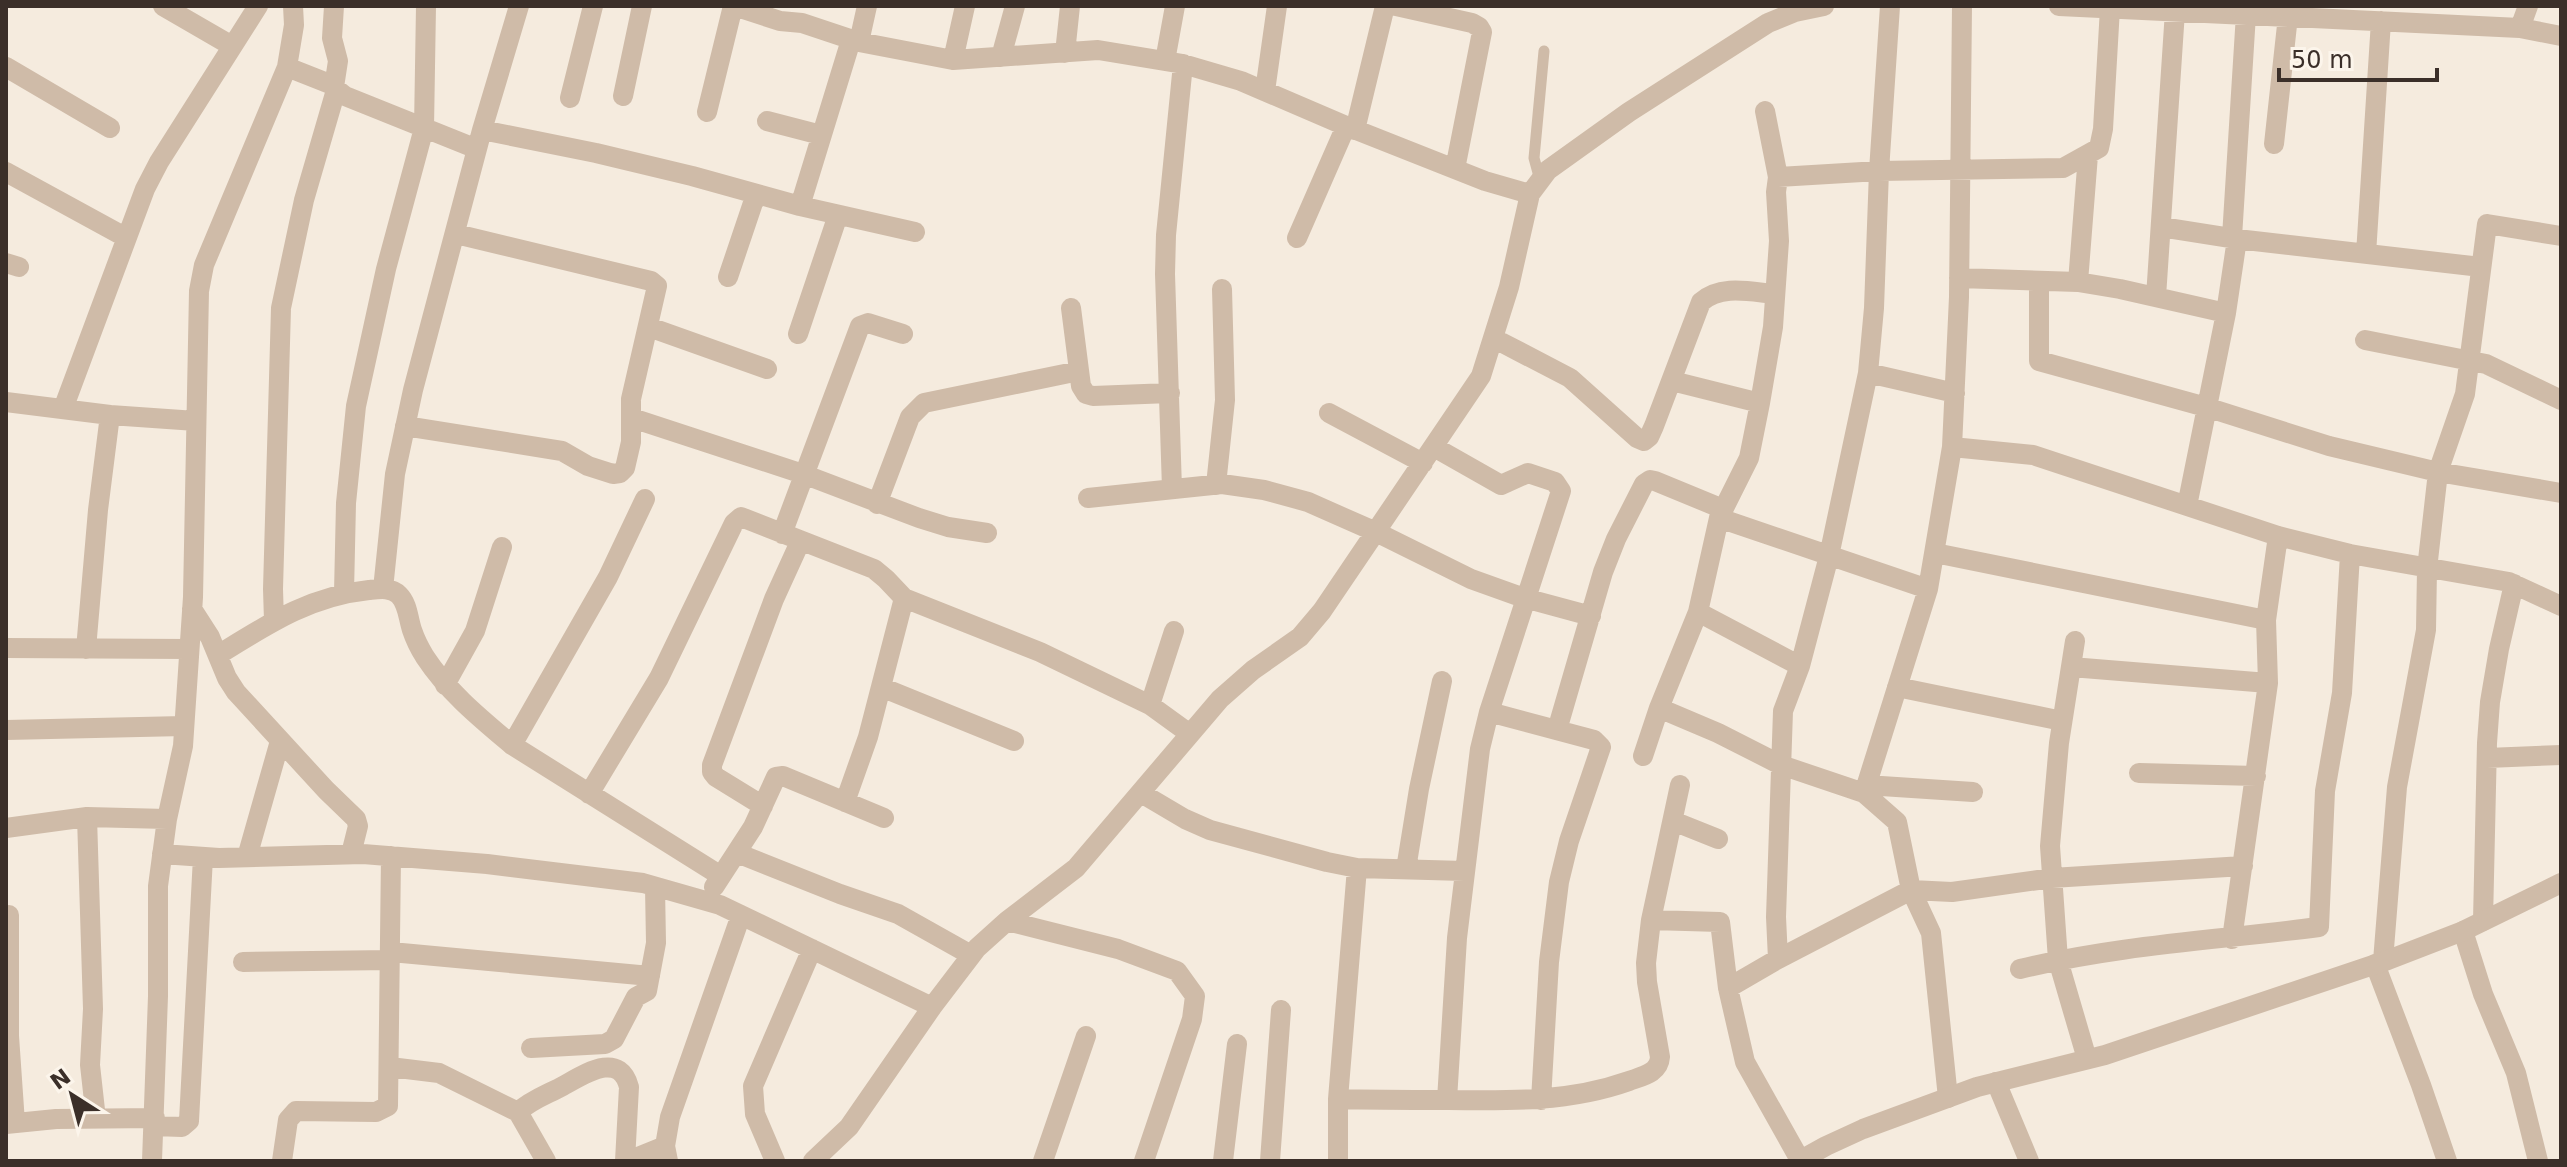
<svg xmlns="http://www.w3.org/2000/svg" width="2567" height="1167" viewBox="0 0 2567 1167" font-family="'DejaVu Sans',sans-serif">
	<rect width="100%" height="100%" fill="#f5ebde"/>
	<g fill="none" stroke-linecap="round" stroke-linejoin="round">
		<path stroke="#cfbba8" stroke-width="11" d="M 1540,180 L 1534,158 L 1544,51"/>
		<path stroke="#cfbba8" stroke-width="20" d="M 163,6 L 232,46
			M 734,6 L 780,21 L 802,23 L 859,42 L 953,60 L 1098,50 L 1183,64 L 1241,81 L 1346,126 L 1485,181 L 1530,194
			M 1396,6 L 1472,23 L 1479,27 L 1482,32 L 1455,169
			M 2059,6 L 2520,28 L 2561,36
			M 2520,28 L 2528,6
			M 859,42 L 867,6
			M 1065,53 L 1070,6
			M 1001,57 L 1015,6
			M 953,60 L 965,6
			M 1165,61 L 1175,6
			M 6,67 L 110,128
			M 287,67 L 330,84 L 345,96 L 477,149
			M 334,87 L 338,61 L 332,38 L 334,6
			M 1265,91 L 1277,6
			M 623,96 L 642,6
			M 570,98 L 593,6
			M 707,112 L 733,6
			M 767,121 L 821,135
			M 482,130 L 596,153 L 692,176 L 800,206 L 915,232
			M 1355,130 L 1385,6
			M 2274,144 L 2288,16
			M 6,172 L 125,237
			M 1778,177 L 1879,171 L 2063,168 L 2099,148 L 2103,129 L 2110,8
			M 800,206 L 851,40
			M 2161,227 L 2237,239
			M 2232,237 L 2246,14
			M 1297,238 L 1346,126
			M 2366,254 L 2381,21
			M 6,263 L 19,267
			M 728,277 L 756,194
			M 1959,278 L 2078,282 L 2120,289 L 2226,313
			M 2039,281 L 2039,361 L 2206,407 L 2329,446 L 2438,472 L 2561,493
			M 2078,282 L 2088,155
			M 2156,297 L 2175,11
			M 1071,308 L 1081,386 L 1086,394 L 1093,396 L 1170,393
			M 649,327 L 767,369
			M 798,334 L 838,215
			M 1493,338 L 1570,378 L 1637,438 L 1644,441 L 1649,437 L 1654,426 L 1701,302 C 1721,284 1751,292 1775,294
			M 2365,340 L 2486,364 L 2561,400
			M 1868,373 L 1955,393
			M 1672,381 L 1760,403
			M 6,402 L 110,415 L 196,421
			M 63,409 L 145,189 L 159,162 L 258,6
			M 1329,413 L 1423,463
			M 632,418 L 803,474 L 919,518 L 948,527 L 987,533
			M 405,426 L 562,451 L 588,466 L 613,474 L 620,473 L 625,468 L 631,442 L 631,399 L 657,286 L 651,281 L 456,234
			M 1434,447 L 1501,485 L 1528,473 L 1555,482 L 1561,491 L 1489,712 L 1480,749 L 1457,938 L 1447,1100
			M 1952,447 L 1959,297 L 1962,6
			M 1216,485 L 1225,400 L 1222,289
			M 1172,489 L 1165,274 L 1166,235 L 1183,64
			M 1088,498 L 1222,484 L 1264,490 L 1308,502 L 1376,532 L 1471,579 L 1524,598 L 1591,616
			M 877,504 L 910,417 L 924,403 L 1079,371
			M 2187,506 L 2226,313 L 2237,239 L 2481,267
			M 1719,518 L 1928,589 L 1864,793 L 1897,822 L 1911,890 L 1931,933 L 1948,1098
			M 782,534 L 860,326 L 868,323 L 903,334
			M 1935,553 L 2266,620
			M 383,589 L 395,474 L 413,390 L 482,130 L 519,6
			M 1928,589 L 1952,447 L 2033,455 L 2278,536 L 2350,554 L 2509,582 L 2561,606
			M 344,593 L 346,503 L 356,406 L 386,269 L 424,128 L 426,6
			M 192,609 L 210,637 L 227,678 L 236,692 L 326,790 L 356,819 L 358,826 L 351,854
			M 1698,612 L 1800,666
			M 274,621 L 273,589 L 281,308 L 304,200 L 336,90
			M 2075,641 L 2059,743 L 2050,846 L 2058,960 L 2087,1059
			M 6,648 L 188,649
			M 86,649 L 98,510 L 110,415
			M 218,655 C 268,624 310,596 369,590 C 379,589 391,587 399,595 C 408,604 408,618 412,630 C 415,639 420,649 425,657 C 448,692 480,718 512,745 L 721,876
			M 2071,667 L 2268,683
			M 445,685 L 475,631 L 502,547
			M 881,687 L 1014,741
			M 1897,687 L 2062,721
			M 1150,705 L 1174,631
			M 1659,708 L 1718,733 L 1781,765 L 1864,793
			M 1489,712 L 1594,740 L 1601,747 L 1569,841 L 1559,882 L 1549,962 L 1541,1100
			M 6,730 L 184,726
			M 1557,730 L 1603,572 L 1616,539 L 1644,484 L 1650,480 L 1655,481 L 1723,509
			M 512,745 L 608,577 L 645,499
			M 1643,756 L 1659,708 L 1698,612 L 1719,518 L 1749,458 L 1760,403 L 1773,327 L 1779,241 L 1776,192 L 1778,177 L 1765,111
			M 2487,758 L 2561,755
			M 2139,773 L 2256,776
			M 1866,785 L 1973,792
			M 1141,793 L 1185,819 L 1210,830 L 1327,862 L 1357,868 L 1464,871
			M 589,794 L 659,678 L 734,523 L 741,517 L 874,569 L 886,579 L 904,598 L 1040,652 L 1150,705 L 1190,734
			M 845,802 L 868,737 L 904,598
			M 763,806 L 716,777 L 712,772 L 712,765 L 774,599 L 800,542
			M 87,817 L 93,1009 L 90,1065 L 96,1119
			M 1673,821 L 1718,839
			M 6,828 L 87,817 L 167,819
			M 737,853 L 840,894 L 898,914 L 971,955
			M 162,854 L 219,858 L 363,854 L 487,864 L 643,883 L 720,905 L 932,1007
			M 247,857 L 280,741
			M 1406,869 L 1419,789 L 1442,681
			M 714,887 L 753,827 L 776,777 L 783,776 L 884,818
			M 9,915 L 9,1036 L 15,1123
			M 1651,920 L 1720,922 L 1728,988 L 1745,1062 L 1800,1160
			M 1007,921 L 1118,949 L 1177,971 L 1195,996 L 1192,1019 L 1144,1161
			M 2483,921 L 2487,743 L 2490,702 L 2499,649 L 2514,584
			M 2463,931 L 2483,994 L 2516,1073 L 2538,1161
			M 2232,939 L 2268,683 L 2266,620 L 2278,536
			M 391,952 L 650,976
			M 1778,959 L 1776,917 L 1783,711 L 1800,666 L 1829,556 L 1868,373 L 1874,308 L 1879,171 L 1890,6
			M 2383,961 L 2397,787 L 2426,630 L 2427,569 L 2438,472 L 2465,394 L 2487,224 L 2561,236
			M 243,962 L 390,960
			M 2375,964 L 2421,1085 L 2447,1161
			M 2020,969 C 2118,945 2219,940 2319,927 L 2325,791 L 2342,693 L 2350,554
			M 1728,988 L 1778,959 L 1911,890 L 1952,892 L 2052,878 L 2243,866
			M 531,1048 L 605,1044 L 614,1039 L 636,997 L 647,991 L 656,943 L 655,887
			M 390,1067 L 439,1073 L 518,1112 L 546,1161
			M 1996,1082 L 2029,1161
			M 1338,1099 C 1375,1100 1411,1100 1448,1100 C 1510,1101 1570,1102 1629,1081 C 1643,1076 1659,1073 1660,1057 L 1647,982 L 1646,963 L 1651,920 L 1680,785
			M 518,1112 C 531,1100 546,1095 561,1087 C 582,1076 619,1049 629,1087 L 625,1161
			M 6,1124 L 56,1119 L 155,1118
			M 154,1126 L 182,1127 L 189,1121 L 203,857
			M 152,1161 L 158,996 L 158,886 L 167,819 L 183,746 L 193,597 L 199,291 L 204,265 L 287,67 L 294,25 L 293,6
			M 282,1161 L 288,1120 L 296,1111 L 376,1112 L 388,1106 L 391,856
			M 628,1161 L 665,1146
			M 668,1161 L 665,1146 L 670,1117 L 741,915
			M 775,1161 L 755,1114 L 753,1086 L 812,949
			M 813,1161 L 849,1127 L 932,1007 L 977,948 L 1007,921 L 1076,868 L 1220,699 L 1253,670 L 1300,637 L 1322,611 L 1481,376 L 1509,287 L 1530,194 L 1548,170 L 1629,112 L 1768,23 L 1795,12 L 1824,6
			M 1043,1161 L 1086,1036
			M 1223,1161 L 1237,1044
			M 1270,1161 L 1281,1010
			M 1338,1161 L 1338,1099 L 1357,868"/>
		<path stroke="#cfbba8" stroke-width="20" d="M 1799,1161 L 1826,1146 L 1863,1129 L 1977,1087 L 2105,1055 L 2388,960 L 2463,931 L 2561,883"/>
	</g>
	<rect width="2567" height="1167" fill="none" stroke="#3b2f29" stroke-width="16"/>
	<g transform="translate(72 1095) rotate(324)" stroke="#fcf5eb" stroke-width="6" paint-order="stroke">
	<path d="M0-6L14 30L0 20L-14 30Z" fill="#3b2f29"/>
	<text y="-12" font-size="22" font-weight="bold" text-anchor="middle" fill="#3b2f29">N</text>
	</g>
	<path d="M2279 68v12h158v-12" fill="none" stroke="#3b2f29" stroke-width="4"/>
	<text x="2291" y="68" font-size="24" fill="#3b2f29" stroke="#fcf5eb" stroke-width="6" paint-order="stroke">50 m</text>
</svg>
